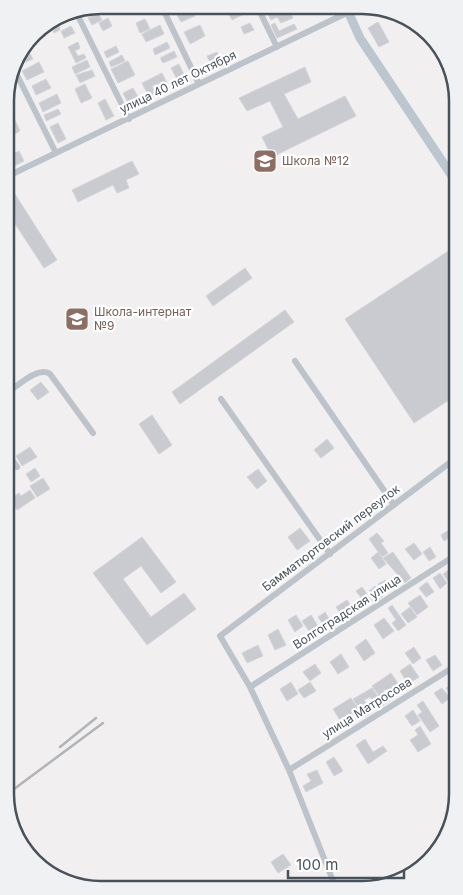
<svg xmlns="http://www.w3.org/2000/svg" width="463" height="895" viewBox="0 0 463 895" font-family="Inter,sans-serif">
	<rect width="100%" height="100%" fill="#f1efef"/>
	<path fill="#c9cbd1" stroke="#d3d5d9" d="M 242,6 L 246,13 L 232,20 L 228,12 Z
		M 283,6 L 287,6 L 293,18 L 281,23 L 277,17 L 271,20 L 267,13 Z
		M 187,10 L 189,13 L 192,11 L 195,16 L 181,22 L 177,15 Z
		M 98,13 L 102,20 L 92,25 L 88,18 Z
		M 108,18 L 112,26 L 103,31 L 99,23 Z
		M 145,19 L 150,29 L 140,33 L 136,23 Z
		M 58,21 L 60,30 L 54,33 L 49,24 Z
		M 378,22 L 389,42 L 379,47 L 368,28 Z
		M 250,23 L 254,30 L 244,34 L 241,27 Z
		M 275,23 L 279,31 L 294,24 L 297,29 L 277,38 L 271,25 Z
		M 160,25 L 164,34 L 146,42 L 142,34 Z
		M 200,25 L 205,36 L 190,44 L 184,32 Z
		M 71,26 L 75,33 L 64,38 L 61,31 Z
		M 78,42 L 80,48 L 75,51 L 78,56 L 84,54 L 86,58 L 76,63 L 68,47 Z
		M 167,42 L 170,48 L 155,55 L 153,49 Z
		M 116,46 L 119,52 L 107,58 L 104,52 Z
		M 27,48 L 33,59 L 19,65 L 19,64 Z
		M 174,51 L 177,57 L 163,63 L 160,58 Z
		M 217,52 L 222,62 L 212,67 L 207,56 Z
		M 122,55 L 125,61 L 111,67 L 109,62 Z
		M 87,60 L 90,67 L 75,74 L 72,67 Z
		M 128,61 L 135,75 L 118,83 L 111,69 Z
		M 39,62 L 44,72 L 27,80 L 22,71 Z
		M 179,64 L 185,77 L 178,81 L 171,68 Z
		M 305,67 L 311,82 L 284,94 L 298,119 L 345,96 L 356,116 L 272,157 L 262,137 L 283,127 L 270,101 L 247,111 L 239,98 Z
		M 92,70 L 95,76 L 80,83 L 76,75 Z
		M 162,73 L 170,89 L 162,93 L 157,84 L 152,86 L 157,95 L 150,99 L 142,83 Z
		M 46,79 L 51,88 L 36,95 L 32,86 Z
		M 85,84 L 92,98 L 81,103 L 75,89 Z
		M 133,88 L 141,102 L 130,107 L 123,93 Z
		M 57,94 L 61,103 L 43,112 L 39,103 Z
		M 105,99 L 114,116 L 106,120 L 98,103 Z
		M 58,109 L 61,114 L 46,121 L 44,115 Z
		M 14,118 L 20,131 L 11,136 L 6,122 Z
		M 58,123 L 66,139 L 58,143 L 50,127 Z
		M 19,151 L 24,161 L 14,166 L 11,161 L 7,163 L 6,157 Z
		M 132,161 L 139,174 L 126,180 L 129,188 L 117,193 L 113,185 L 78,202 L 72,190 Z
		M 13,191 L 57,260 L 44,268 L 6,210 L 6,195 Z
		M 7,236 L 15,250 L 7,255 Z
		M 450,250 L 454,256 L 455,396 L 414,423 L 345,319 Z
		M 245,268 L 252,278 L 213,306 L 206,296 Z
		M 285,310 L 294,322 L 180,404 L 172,392 Z
		M 41,382 L 49,392 L 38,400 L 30,390 Z
		M 152,415 L 172,445 L 159,454 L 139,424 Z
		M 327,439 L 334,448 L 321,458 L 314,450 Z
		M 30,447 L 37,457 L 22,466 L 16,456 Z
		M 35,468 L 40,476 L 31,482 L 26,474 Z
		M 258,469 L 267,481 L 257,489 L 247,477 Z
		M 43,478 L 50,489 L 37,497 L 30,486 Z
		M 30,490 L 35,498 L 17,510 L 9,500 L 19,493 L 21,496 Z
		M 456,521 L 456,538 L 448,526 Z
		M 300,528 L 310,541 L 297,550 L 288,537 Z
		M 449,530 L 452,536 L 444,541 L 441,535 Z
		M 377,533 L 384,541 L 381,543 L 388,553 L 382,557 L 369,539 Z
		M 142,537 L 176,582 L 161,593 L 141,566 L 123,579 L 151,617 L 184,593 L 196,609 L 147,645 L 93,573 Z
		M 414,543 L 422,554 L 414,560 L 405,549 Z
		M 430,547 L 436,557 L 429,561 L 423,552 Z
		M 378,552 L 386,564 L 379,569 L 371,558 Z
		M 393,552 L 411,578 L 405,583 L 383,558 Z
		M 451,568 L 456,576 L 456,584 L 452,587 L 443,574 Z
		M 440,573 L 447,583 L 440,589 L 433,578 Z
		M 385,580 L 392,589 L 385,594 L 378,584 Z
		M 427,582 L 434,592 L 426,597 L 419,588 Z
		M 375,586 L 383,596 L 377,601 L 369,591 Z
		M 362,587 L 372,601 L 367,606 L 356,591 Z
		M 420,595 L 428,607 L 417,615 L 408,603 Z
		M 347,600 L 356,613 L 345,621 L 336,607 Z
		M 392,605 L 406,625 L 398,631 L 392,623 L 396,620 L 388,608 Z
		M 410,607 L 417,617 L 408,623 L 401,614 Z
		M 325,612 L 334,627 L 328,631 L 318,617 Z
		M 296,615 L 303,626 L 295,632 L 288,620 Z
		M 311,615 L 318,626 L 309,631 L 302,621 Z
		M 384,618 L 394,631 L 383,639 L 374,625 Z
		M 278,629 L 286,645 L 275,650 L 268,635 Z
		M 366,639 L 375,653 L 364,661 L 355,647 Z
		M 258,645 L 263,656 L 247,663 L 242,653 Z
		M 414,647 L 421,658 L 413,664 L 405,653 Z
		M 341,654 L 349,667 L 338,674 L 330,662 Z
		M 435,655 L 442,665 L 433,671 L 426,660 Z
		M 315,664 L 321,673 L 310,681 L 303,672 Z
		M 410,664 L 419,677 L 408,684 L 400,671 Z
		M 391,673 L 403,691 L 393,698 L 386,689 L 383,691 L 390,701 L 385,704 L 372,686 Z
		M 291,682 L 298,694 L 287,701 L 280,689 Z
		M 310,682 L 316,691 L 304,698 L 298,690 Z
		M 455,682 L 457,693 L 452,696 L 446,688 Z
		M 372,688 L 384,705 L 378,708 L 370,697 L 364,700 L 372,712 L 365,717 L 353,699 Z
		M 442,688 L 450,698 L 442,704 L 434,693 Z
		M 351,698 L 363,716 L 357,720 L 352,713 L 346,717 L 350,724 L 345,728 L 333,709 Z
		M 423,701 L 439,726 L 430,732 L 418,715 L 422,712 L 417,705 Z
		M 413,710 L 420,721 L 412,726 L 405,716 Z
		M 420,726 L 431,744 L 418,752 L 410,740 L 418,735 L 415,730 Z
		M 365,739 L 373,752 L 383,746 L 387,751 L 368,764 L 356,745 Z
		M 334,757 L 343,771 L 334,776 L 326,762 Z
		M 317,770 L 323,783 L 306,792 L 303,786 L 311,781 L 307,774 Z
		M 283,854 L 291,865 L 278,873 L 271,862 Z"/>
	<g fill="none" stroke-linecap="round" stroke-linejoin="round">
		<path stroke="#bcc3ca" stroke-width="6" d="M 161,5 L 199,84
			M 257,6 L 277,47
			M 77,14 L 129,119
			M 15,71 L 56,153
			M 6,177 L 359,7
			M 295,361 L 394,505
			M 8,392 C 19,385 38,366 50,374 L 93,433
			M 221,399 L 330,554
			M 8,454 L 17,467
			M 250,687 L 456,555
			M 289,770 L 457,665
			M 335,886 L 289,770 L 250,687 L 220,636 L 456,458"/>
		<path stroke="#bcc6ce" stroke-width="9" d="M 346,7 L 360,38 L 454,179"/>
		<path stroke="#b1b4b8" stroke-width="2.5" d="M 60,747 L 96,718
			M 10,792 L 103,723"/>
	</g>
	<defs>
		<g id="school-square" transform="scale(1.25)"><rect x="-9" y="-9" width="18" height="18" rx="4" fill="#8d6e63" stroke="#fff"/><path d="M0-5L7-2L0 1L-7-2ZM-4 1L0 2.5L4 1V4Q0 6-4 4Z" fill="#fff"/></g>
	</defs>
	<g fill-rule="evenodd">
		<use href="#school-square" x="265" y="161"/>
		<use href="#school-square" x="77" y="319"/>
	</g>
	<g text-anchor="middle" stroke-width="4.5" stroke-linejoin="round" paint-order="stroke">
		<g font-size="12" fill="#49525a" stroke="#fff">
			<text transform="translate(178 82) rotate(-26)" y="4">улица 40 лет Октября</text>
			<text transform="translate(331 538) rotate(-37)" y="4">Бамматюртовский переулок</text>
			<text transform="translate(347 612) rotate(-33)" y="4">Волгоградская улица</text>
			<text transform="translate(367 708) rotate(-32)" y="4">улица Матросова</text>
		</g>
		<g font-size="12" fill="#785e54" stroke="#fff" text-anchor="start">
			<text x="282" y="165">Школа №12</text>
			<text x="94" y="316">Школа-интернат<tspan x="94" dy="14">№9</tspan></text>
		</g>
	</g>
	<path d="M0 0H463V895H0ZM101 14H362A87 87 0 0 1 449 101V794A87 87 0 0 1 362 881H101A87 87 0 0 1 14 794V101A87 87 0 0 1 101 14Z" fill="#f0f1f2" fill-rule="evenodd"/>
	<path fill="none" stroke="#49525a" stroke-width="2.5" d="M101 14H362A87 87 0 0 1 449 101V794A87 87 0 0 1 362 881H101A87 87 0 0 1 14 794V101A87 87 0 0 1 101 14Z"/>
	<path d="M288 870v8h116v-8" fill="none" stroke="#49525a" stroke-width="2.5"/>
	<text x="296" y="870" font-size="15" fill="#49525a" stroke="#ffffff" stroke-width="4" paint-order="stroke">100 m</text>
</svg>
